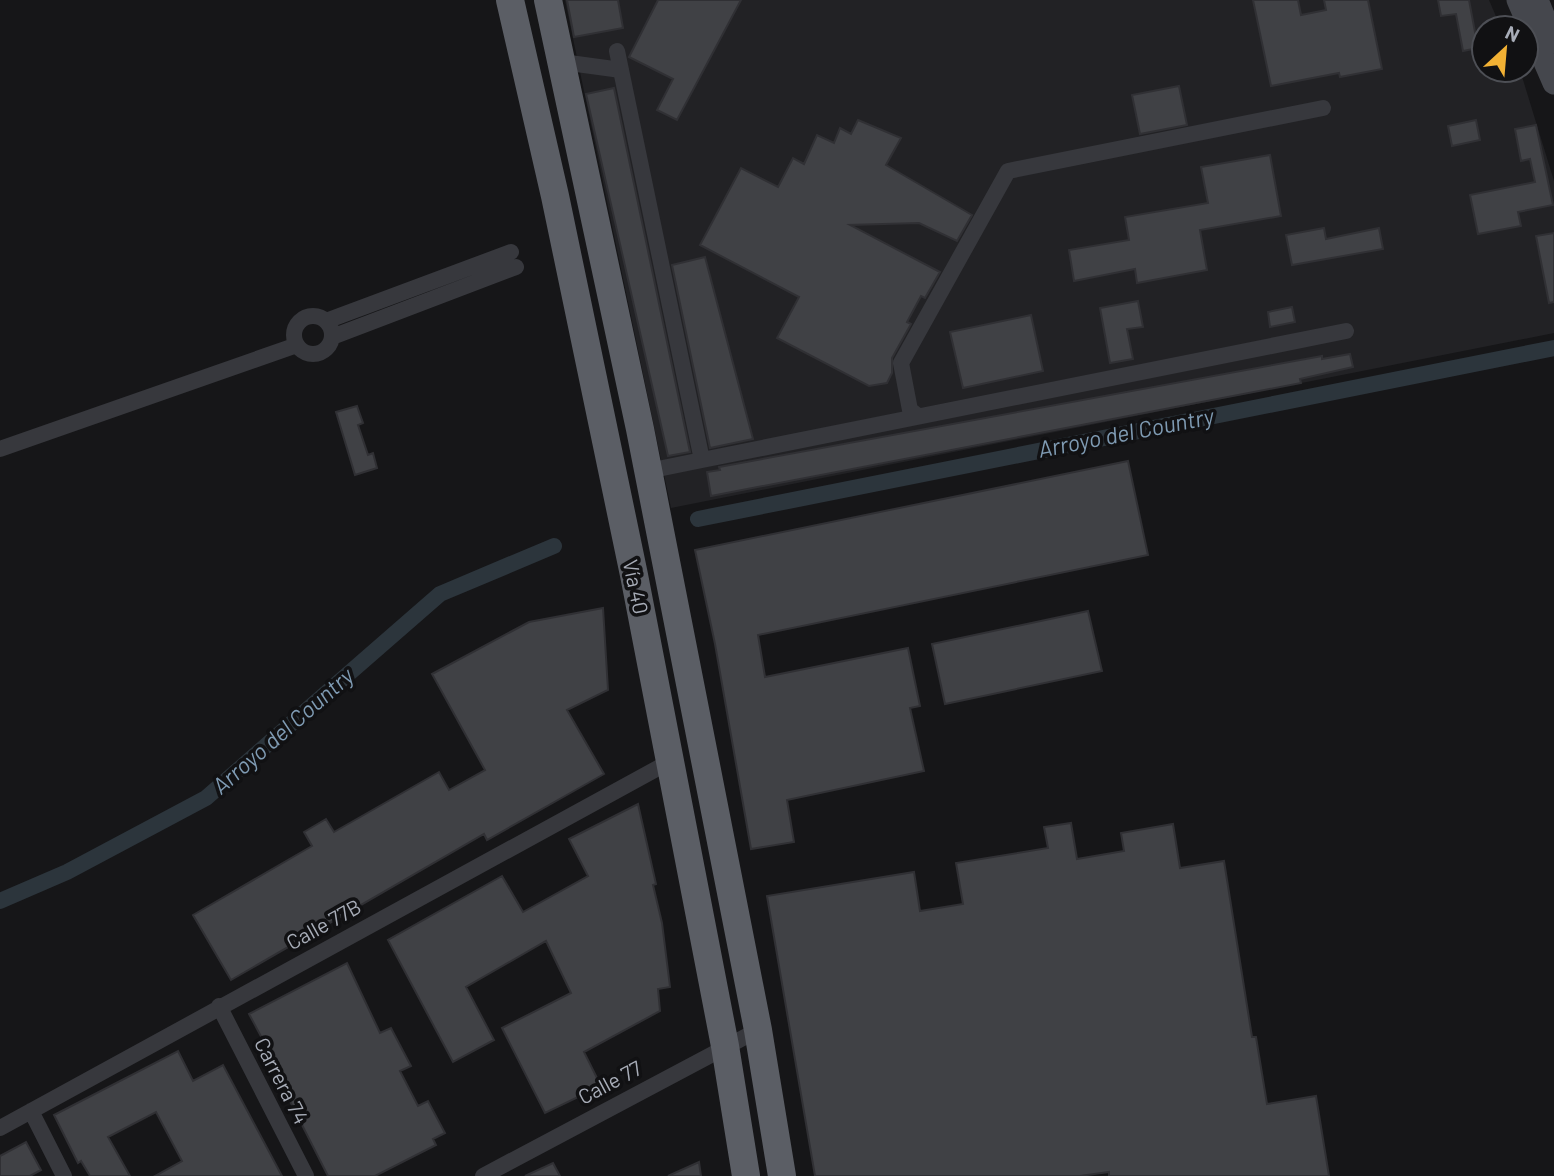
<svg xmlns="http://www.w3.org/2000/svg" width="1554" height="1176" viewBox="0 0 1554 1176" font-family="Barlow,sans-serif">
	<rect width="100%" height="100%" fill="#161618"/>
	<path fill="#222225" d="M 565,0 L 1489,0 L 1501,28 L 1484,28 L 1484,70 L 1520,70 L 1554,181 L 1554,333 L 671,508 Z"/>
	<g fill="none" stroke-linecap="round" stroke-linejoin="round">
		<path stroke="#2c353c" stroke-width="16" d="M 698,519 L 1554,348
			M 0,901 L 67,872 L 206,798 L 440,594 L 554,546"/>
	</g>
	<path fill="#404145" stroke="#303034" stroke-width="2" d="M 567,0 L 618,0 L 623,28 L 574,37 Z
		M 658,0 L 741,0 L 677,120 L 657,110 L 673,79 L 629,57 Z
		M 1253,0 L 1298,0 L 1301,15 L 1326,10 L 1324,0 L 1368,0 L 1382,69 L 1340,77 L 1339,73 L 1271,86 Z
		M 1438,0 L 1469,0 L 1478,48 L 1463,51 L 1456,14 L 1441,16 Z
		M 1179,86 L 1187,125 L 1140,134 L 1132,95 Z
		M 614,88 L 690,452 L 668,456 L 586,94 Z
		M 858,120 L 901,138 L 886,165 L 972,215 L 957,241 L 919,223 L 850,225 L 940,272 L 925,298 L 921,296 L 907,322 L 911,324 L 892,358 L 892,373 L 887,383 L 869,386 L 777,338 L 799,297 L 700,245 L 741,168 L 778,187 L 793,158 L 804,164 L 817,135 L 834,143 L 840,128 L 851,134 Z
		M 1476,120 L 1480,140 L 1452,146 L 1448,126 Z
		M 1536,125 L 1553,205 L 1518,212 L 1521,226 L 1478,234 L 1470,195 L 1535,182 L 1530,159 L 1521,161 L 1515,129 Z
		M 1270,155 L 1281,216 L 1200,230 L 1207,270 L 1137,283 L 1135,269 L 1074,281 L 1069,250 L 1129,240 L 1125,217 L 1208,203 L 1201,167 Z
		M 1324,228 L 1326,239 L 1379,228 L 1383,249 L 1292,265 L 1286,235 Z
		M 1554,233 L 1554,302 L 1549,303 L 1536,236 Z
		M 705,257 L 753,439 L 710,448 L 672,265 Z
		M 1138,301 L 1143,327 L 1127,329 L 1133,359 L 1110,363 L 1100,308 Z
		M 1292,307 L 1295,322 L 1270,327 L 1268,312 Z
		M 1031,315 L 1043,371 L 963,388 L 950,332 Z
		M 1350,354 L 1353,367 L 1300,379 L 1301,383 L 711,496 L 707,472 L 720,470 L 719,467 L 1322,356 L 1322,359 Z
		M 357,406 L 363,423 L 358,425 L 368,455 L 373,453 L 377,468 L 355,475 L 336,412 Z
		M 1128,461 L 1148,555 L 758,635 L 765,677 L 908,648 L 920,706 L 910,708 L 924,771 L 787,800 L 794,842 L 751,849 L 715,644 L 695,550 Z
		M 603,608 L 608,690 L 567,710 L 604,774 L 487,840 L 484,834 L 231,980 L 193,915 L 312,846 L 304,832 L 326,819 L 334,832 L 439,772 L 449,790 L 485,770 L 432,674 L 529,622 Z
		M 1088,611 L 1102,671 L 945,704 L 932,644 Z
		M 638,804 L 656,884 L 653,885 L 662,923 L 670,987 L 658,989 L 660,1011 L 584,1052 L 601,1086 L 545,1113 L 502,1028 L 571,993 L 546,941 L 466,987 L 494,1040 L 453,1062 L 388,940 L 502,876 L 523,912 L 588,876 L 569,839 Z
		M 1071,823 L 1077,859 L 1124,851 L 1121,833 L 1173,824 L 1180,868 L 1224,861 L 1252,1037 L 1256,1037 L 1267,1104 L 1316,1096 L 1329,1176 L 1109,1176 L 1109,1172 L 1080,1176 L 815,1176 L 767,896 L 914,872 L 920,911 L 963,904 L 956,863 L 1048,848 L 1044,827 Z
		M 347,963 L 380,1033 L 391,1028 L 411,1066 L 400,1071 L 418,1106 L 428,1101 L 445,1133 L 433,1139 L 436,1145 L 375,1176 L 328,1176 L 273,1068 L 277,1066 L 249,1014 Z
		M 178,1051 L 193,1081 L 223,1065 L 282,1176 L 155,1176 L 182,1161 L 156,1112 L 108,1137 L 130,1176 L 90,1176 L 81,1161 L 78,1163 L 54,1115 Z
		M 26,1142 L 41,1170 L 30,1176 L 0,1176 L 0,1156 Z
		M 699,1162 L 701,1176 L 668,1176 Z
		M 553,1163 L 560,1176 L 525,1176 Z"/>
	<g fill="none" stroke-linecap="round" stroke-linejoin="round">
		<path stroke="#37383d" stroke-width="16" d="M 617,51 L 702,460 L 1346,331
			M 562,62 L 621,70
			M294 335a19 19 0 1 1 38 0a19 19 0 1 1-38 0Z
			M 326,321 L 511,252
			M 332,337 L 516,267
			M 918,416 L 910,410 L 901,363 L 1008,171 L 1323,108
			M 0,449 L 297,345
			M 648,471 L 702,460
			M 219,1006 L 306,1176
			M 31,1111 L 64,1176
			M 0,1128 L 669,762
			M 483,1176 L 758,1030"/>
		<path stroke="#45474d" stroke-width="23" d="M 1518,0 L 1554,83
			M 1537,0 L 1554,42"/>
		<path stroke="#5b5e65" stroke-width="28" d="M 510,0 L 555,196 L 634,575 L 725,1046 L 746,1176
			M 548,0 L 640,429 L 758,1030 L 782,1176"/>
	</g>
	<g text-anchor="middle" stroke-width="7" stroke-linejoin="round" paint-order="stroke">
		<g font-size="21" fill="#a8adb8" stroke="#111113">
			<text transform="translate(635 587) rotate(78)" y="7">Vía 40</text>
			<text transform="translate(324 925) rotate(-29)" y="7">Calle 77B</text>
			<text transform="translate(281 1081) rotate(63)" y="7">Carrera 74</text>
			<text transform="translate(610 1083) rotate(-28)" y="7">Calle 77</text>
		</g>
		<g font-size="23" font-style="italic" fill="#7f9bb3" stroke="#111113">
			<text transform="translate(1126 433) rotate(-11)" y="8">Arroyo del Country</text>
			<text transform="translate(283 731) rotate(-41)" y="8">Arroyo del Country</text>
		</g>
	</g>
	<g transform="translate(1505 49) rotate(26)"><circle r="33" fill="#111113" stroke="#4d4f55" stroke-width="2"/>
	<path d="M0-5L12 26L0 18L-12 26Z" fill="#f2b134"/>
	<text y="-10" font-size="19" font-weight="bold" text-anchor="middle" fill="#a8adb8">N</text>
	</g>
</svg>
